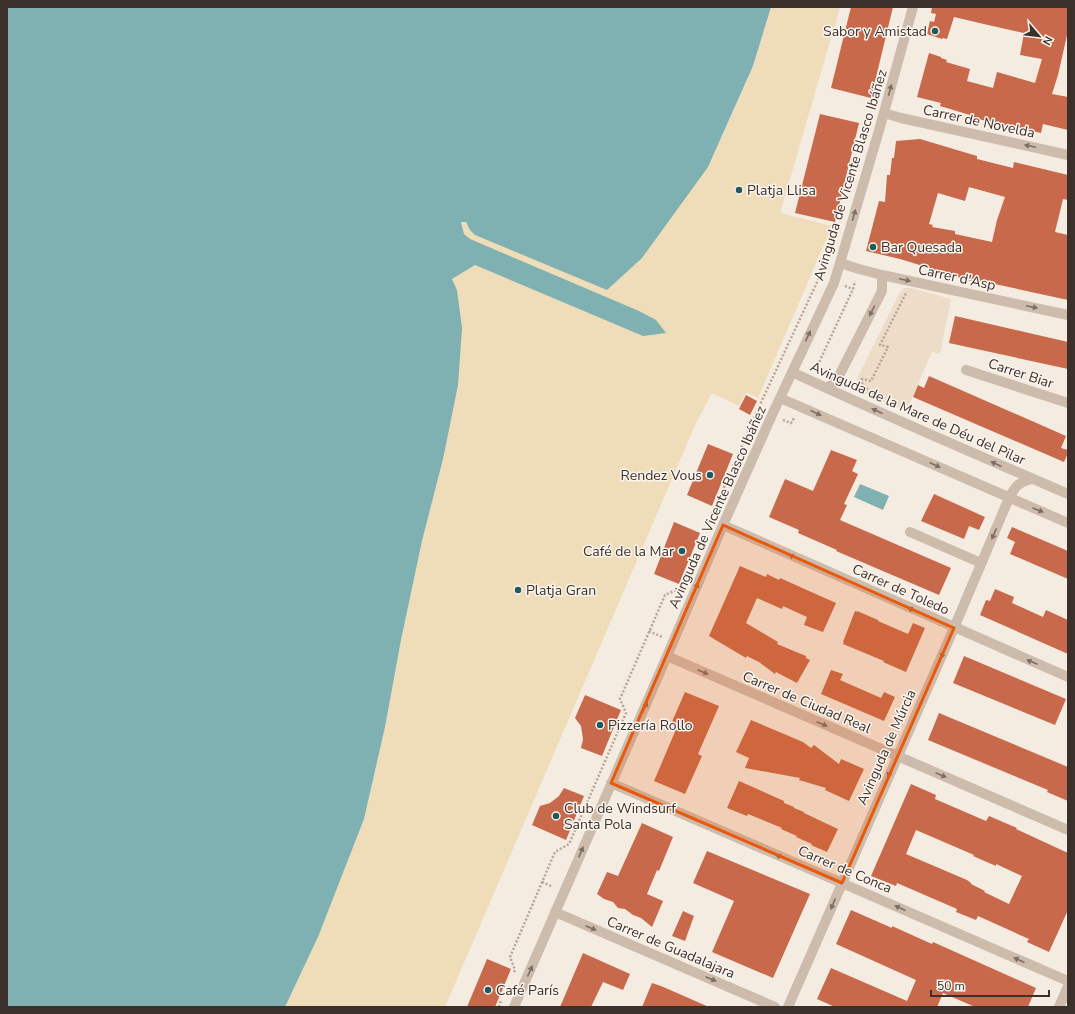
<svg xmlns="http://www.w3.org/2000/svg" width="1075" height="1014" viewBox="0 0 1075 1014" font-family="'Nunito Sans',sans-serif">
	<rect width="100%" height="100%" fill="#f4ebe1"/>
	<path fill="#efdcb8" d="M 771,7 L 840,7 L 780,213 L 832,226 L 758,398 L 746,392 L 739,406 L 712,393 L 696,423 L 445,1007 L 285,1007 L 318,937 L 364,819 L 385,727 L 401,640 L 422,541 L 443,459 L 457,290 L 452,279 L 475,265 L 643,336 L 469,239 L 464,234 L 461,222 L 466,222 L 470,230 L 708,167 L 753,67 Z"/>
	<path fill="#ecdcc8" d="M 904,288 L 911,288 L 951,299 L 940,354 L 932,352 L 906,411 L 862,392 L 857,386 L 857,379 L 899,294 Z"/>
	<path fill="#7fb0b2" d="M 7,7 L 771,7 L 753,66 L 708,167 L 642,258 L 607,290 L 475,235 L 470,230 L 466,222 L 461,222 L 464,234 L 470,239 L 639,311 L 656,320 L 666,333 L 643,336 L 475,265 L 452,279 L 457,290 L 462,328 L 458,385 L 443,459 L 422,541 L 401,640 L 385,727 L 364,819 L 318,937 L 285,1007 L 7,1007 Z
		M 860,484 L 889,496 L 883,510 L 854,497 Z"/>
	<path fill="#c8694b" fill-rule="evenodd" d="M 851,7 L 893,7 L 871,98 L 831,88 Z
		M 932,7 L 1068,7 L 1068,31 L 1058,75 L 1052,94 L 1068,97 L 1068,130 L 1043,124 L 1041,133 L 969,117 L 970,115 L 940,106 L 941,103 L 917,97 L 929,53 L 941,57 L 941,58 L 947,60 L 946,62 L 970,69 L 967,81 L 993,88 L 997,72 L 1035,83 L 1042,59 L 1020,55 L 1024,33 L 988,25 L 954,17 L 947,39 L 943,38 L 942,39 L 927,34 L 930,21 L 934,22 L 936,14 L 931,13 Z
		M 820,114 L 859,123 L 835,222 L 795,213 Z
		M 920,139 L 977,156 L 977,159 L 1013,168 L 1014,162 L 1068,175 L 1068,200 L 1063,199 L 1055,232 L 1068,235 L 1068,300 L 972,279 L 971,281 L 923,267 L 923,266 L 900,259 L 866,251 L 879,201 L 885,202 L 887,175 L 890,175 L 892,158 L 894,158 L 896,141 ZM 969,187 L 1005,197 L 997,220 L 992,242 L 955,234 L 955,231 L 932,227 L 933,225 L 929,224 L 938,193 L 965,201 Z
		M 955,316 L 1068,342 L 1068,369 L 949,343 Z
		M 929,376 L 1066,436 L 1061,448 L 1068,450 L 1068,453 L 1064,462 L 913,397 L 918,385 L 924,388 Z
		M 746,395 L 757,401 L 750,415 L 739,409 Z
		M 708,444 L 733,454 L 712,506 L 687,495 Z
		M 831,450 L 857,460 L 852,471 L 858,474 L 844,504 L 847,505 L 840,520 L 951,568 L 939,595 L 836,551 L 837,550 L 798,533 L 799,530 L 769,517 L 785,479 L 813,491 Z
		M 934,494 L 985,517 L 979,530 L 969,526 L 964,539 L 921,521 Z
		M 674,522 L 700,533 L 679,584 L 654,574 Z
		M 1012,527 L 1068,551 L 1068,579 L 1010,554 L 1015,542 L 1007,538 Z
		M 740,566 L 766,577 L 767,574 L 779,580 L 780,578 L 836,603 L 823,632 L 804,625 L 807,617 L 783,606 L 782,609 L 757,598 L 746,623 L 778,642 L 777,644 L 806,656 L 806,658 L 810,660 L 797,683 L 776,672 L 775,674 L 759,662 L 747,656 L 746,658 L 709,636 Z
		M 995,589 L 1014,597 L 1012,603 L 1043,617 L 1046,610 L 1068,620 L 1068,654 L 980,615 L 986,600 L 990,601 Z
		M 855,611 L 857,612 L 857,611 L 878,620 L 878,621 L 908,634 L 913,623 L 925,628 L 906,672 L 883,662 L 884,661 L 843,644 L 844,642 L 843,642 Z
		M 964,656 L 1066,699 L 1055,725 L 953,683 Z
		M 831,670 L 843,674 L 840,680 L 881,698 L 884,692 L 895,697 L 884,721 L 821,694 Z
		M 685,692 L 719,706 L 698,754 L 702,756 L 685,794 L 654,781 L 677,727 L 671,724 Z
		M 585,695 L 621,710 L 602,756 L 581,748 L 583,739 L 581,726 L 575,718 Z
		M 939,713 L 1068,767 L 1068,801 L 1047,792 L 1048,790 L 928,740 Z
		M 751,720 L 803,742 L 811,748 L 814,745 L 839,764 L 841,759 L 864,769 L 849,801 L 825,790 L 826,788 L 799,780 L 800,778 L 745,768 L 749,758 L 736,752 Z
		M 739,781 L 784,801 L 784,803 L 794,807 L 794,808 L 804,812 L 804,813 L 838,829 L 827,852 L 811,845 L 812,844 L 796,837 L 797,836 L 781,829 L 782,828 L 748,814 L 747,816 L 727,808 Z
		M 911,784 L 936,795 L 935,799 L 986,821 L 989,816 L 1017,828 L 1016,829 L 1068,853 L 1068,910 L 1049,952 L 1027,942 L 1029,939 L 978,916 L 976,920 L 956,912 L 957,909 L 897,883 L 896,886 L 871,876 ZM 916,830 L 974,855 L 973,856 L 996,866 L 996,864 L 1022,876 L 1009,904 L 984,892 L 985,891 L 971,884 L 971,883 L 967,880 L 906,854 Z
		M 564,788 L 584,796 L 566,840 L 532,825 L 540,806 L 550,803 L 559,796 Z
		M 642,823 L 673,837 L 659,871 L 657,870 L 647,894 L 663,901 L 652,927 L 641,918 L 633,915 L 625,909 L 618,908 L 613,902 L 604,899 L 597,894 L 607,872 L 618,876 Z
		M 707,851 L 810,894 L 773,978 L 712,952 L 734,901 L 693,883 Z
		M 851,910 L 892,928 L 892,926 L 932,944 L 933,942 L 1036,988 L 1028,1007 L 975,1007 L 943,993 L 937,1007 L 835,1007 L 817,999 L 831,968 L 907,1001 L 916,980 L 836,944 Z
		M 683,911 L 694,916 L 685,941 L 672,936 Z
		M 583,953 L 630,974 L 623,990 L 603,982 L 591,1007 L 560,1007 Z
		M 487,959 L 511,969 L 495,1007 L 467,1007 Z
		M 652,983 L 661,986 L 709,1007 L 642,1007 Z"/>
	<g fill="none" stroke-linecap="round" stroke-linejoin="round">
		<path stroke="#b9a596" stroke-width="2.5" stroke-dasharray="2 2" stroke-linecap="butt" d="M 845,286 L 853,289
			M 816,369 L 853,289 L 855,281
			M 874,394 L 862,385 L 862,379 L 871,381 L 888,347 L 880,345 L 906,293
			M 783,420 L 791,423 L 794,418
			M 711,517 L 758,409 L 819,278 L 824,279
			M 649,631 L 662,637
			M 542,882 L 553,887
			M 514,972 L 515,970 L 510,957 L 555,852 L 569,844 L 626,713 L 620,699 L 665,595 L 681,588 L 682,586
			M 499,1007 L 501,1000"/>
		<path stroke="#cdbbac" stroke-width="10" d="M 884,113 L 901,118 L 1068,155
			M 840,263 L 859,269 L 882,275 L 1068,315
			M 966,370 L 1068,403
			M 792,372 C 883,415 976,454 1068,494
			M 826,388 L 833,384 L 839,376 L 882,291 L 882,275
			M 780,398 L 1068,523
			M 723,525 L 1068,677
			M 910,532 L 981,563
			M 667,656 L 1068,830
			M 611,783 L 1068,981
			M 555,912 L 775,1007
			M 514,1007 L 667,656 L 723,525 L 772,415 L 834,283 L 840,263 L 880,127 L 913,7
			M 788,1007 L 954,628 L 1009,498 C 1016,485 1018,483 1032,479
			M 1059,1007 L 1068,986"/>
	</g>
	<defs><path id="oneway-solid" d="M-6-.8H1V-3.2L6.5 0L1 3.2V.8H-6Z"/></defs>
	<g fill="#7d6f65">
		<use href="#oneway-solid" transform="translate(890 90) rotate(-75)"/>
		<use href="#oneway-solid" transform="translate(1030 146) rotate(-168)"/>
		<use href="#oneway-solid" transform="translate(854 215) rotate(-74)"/>
		<use href="#oneway-solid" transform="translate(905 280) rotate(12)"/>
		<use href="#oneway-solid" transform="translate(1032 307) rotate(12)"/>
		<use href="#oneway-solid" transform="translate(872 311) rotate(117)"/>
		<use href="#oneway-solid" transform="translate(808 336) rotate(-65)"/>
		<use href="#oneway-solid" transform="translate(877 411) rotate(-156)"/>
		<use href="#oneway-solid" transform="translate(816 413) rotate(24)"/>
		<use href="#oneway-solid" transform="translate(996 464) rotate(-156)"/>
		<use href="#oneway-solid" transform="translate(935 465) rotate(24)"/>
		<use href="#oneway-solid" transform="translate(1038 510) rotate(23)"/>
		<use href="#oneway-solid" transform="translate(994 534) rotate(113)"/>
		<use href="#oneway-solid" transform="translate(794 557) rotate(-156)"/>
		<use href="#oneway-solid" transform="translate(696 588) rotate(-67)"/>
		<use href="#oneway-solid" transform="translate(913 610) rotate(-156)"/>
		<use href="#oneway-solid" transform="translate(943 653) rotate(114)"/>
		<use href="#oneway-solid" transform="translate(1032 662) rotate(-157)"/>
		<use href="#oneway-solid" transform="translate(703 672) rotate(23)"/>
		<use href="#oneway-solid" transform="translate(645 707) rotate(-66)"/>
		<use href="#oneway-solid" transform="translate(822 724) rotate(23)"/>
		<use href="#oneway-solid" transform="translate(890 772) rotate(114)"/>
		<use href="#oneway-solid" transform="translate(941 775) rotate(23)"/>
		<use href="#oneway-solid" transform="translate(581 852) rotate(-67)"/>
		<use href="#oneway-solid" transform="translate(781 857) rotate(-157)"/>
		<use href="#oneway-solid" transform="translate(833 904) rotate(113)"/>
		<use href="#oneway-solid" transform="translate(900 908) rotate(-156)"/>
		<use href="#oneway-solid" transform="translate(591 928) rotate(23)"/>
		<use href="#oneway-solid" transform="translate(1019 960) rotate(-156)"/>
		<use href="#oneway-solid" transform="translate(530 971) rotate(-66)"/>
		<use href="#oneway-solid" transform="translate(711 979) rotate(23)"/>
	</g>
	<path fill="#e8590c" fill-opacity="0.2" stroke="#e8590c" stroke-width="3" stroke-linejoin="round" d="M 723,525 L 954,628 L 842,883 L 611,783 Z"/>
	<g fill="#1f5a5e" stroke="#fbf5ee" stroke-width="1.5">
		<circle cx="935" cy="31" r="4"/>
		<circle cx="739" cy="190" r="4"/>
		<circle cx="873" cy="247" r="4"/>
		<circle cx="710" cy="475" r="4"/>
		<circle cx="682" cy="551" r="4"/>
		<circle cx="518" cy="590" r="4"/>
		<circle cx="600" cy="725" r="4"/>
		<circle cx="556" cy="816" r="4"/>
		<circle cx="488" cy="990" r="4"/>
	</g>
	<g text-anchor="middle" stroke-width="3" stroke-linejoin="round" paint-order="stroke">
		<g font-size="14" fill="#3b302b" stroke="#fbf5ee" text-anchor="start">
			<text x="927" y="36" text-anchor="end">Sabor y Amistad</text>
			<text x="747" y="195">Platja Llisa</text>
			<text x="881" y="252">Bar Quesada</text>
			<text x="702" y="480" text-anchor="end">Rendez Vous</text>
			<text x="674" y="556" text-anchor="end">Café de la Mar</text>
			<text x="526" y="595">Platja Gran</text>
			<text x="608" y="730">Pizzería Rollo</text>
			<text x="564" y="813">Club de Windsurf<tspan x="564" dy="16">Santa Pola</tspan></text>
			<text x="496" y="995">Café París</text>
		</g>
		<g font-size="14" fill="#3b302b" stroke="#fbf5ee">
			<text transform="translate(979 121) rotate(12)" y="5">Carrer de Novelda</text>
			<text transform="translate(850 175) rotate(-73)" y="5">Avinguda de Vicente Blasco Ibáñez</text>
			<text transform="translate(957 277) rotate(12)" y="5">Carrer d'Asp</text>
			<text transform="translate(1021 373) rotate(18)" y="5">Carrer Biar</text>
			<text transform="translate(918 413) rotate(24)" y="5">Avinguda de la Mare de Déu del Pilar</text>
			<text transform="translate(717 507) rotate(-66)" y="5">Avinguda de Vicente Blasco Ibáñez</text>
			<text transform="translate(901 589) rotate(24)" y="5">Carrer de Toledo</text>
			<text transform="translate(807 702) rotate(23)" y="5">Carrer de Ciudad Real</text>
			<text transform="translate(886 747) rotate(-66)" y="5">Avinguda de Múrcia</text>
			<text transform="translate(845 869) rotate(23)" y="5">Carrer de Conca</text>
			<text transform="translate(671 947) rotate(23)" y="5">Carrer de Guadalajara</text>
		</g>
	</g>
	<rect width="1075" height="1014" fill="none" stroke="#3b302b" stroke-width="16"/>
	<g transform="translate(1039 36) rotate(118)" stroke="#fbf5ee" stroke-width="3" paint-order="stroke">
	<path d="M0-3L7 15L0 10L-7 15Z" fill="#3b302b"/>
	<text y="-6" font-size="11" font-weight="bold" text-anchor="middle" fill="#3b302b">N</text>
	</g>
	<path d="M931 990v6h118v-6" fill="none" stroke="#3b302b" stroke-width="2"/>
	<text x="937" y="990" font-size="12" fill="#3b302b" stroke="#fbf5ee" stroke-width="3" paint-order="stroke">50 m</text>
</svg>
